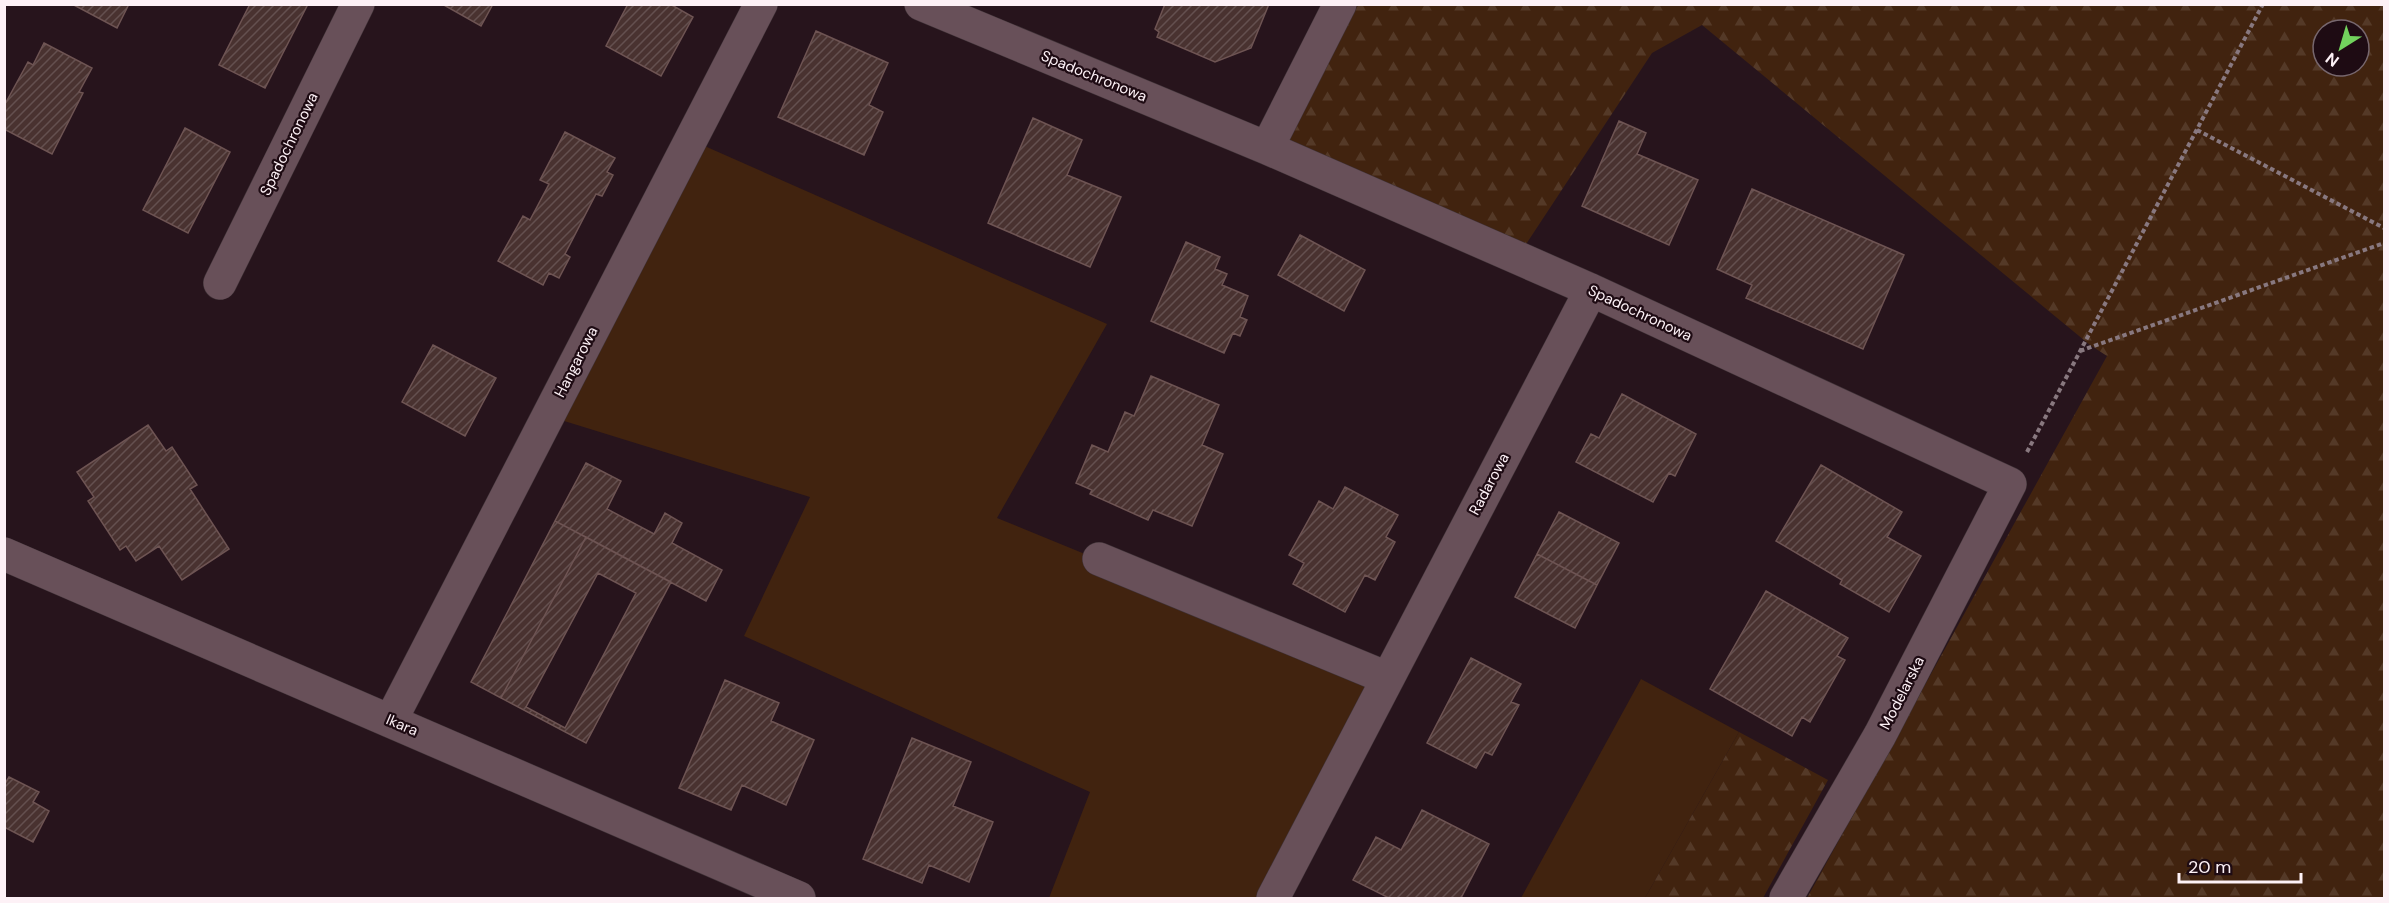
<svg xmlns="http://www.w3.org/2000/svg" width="2389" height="903" viewBox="0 0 2389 903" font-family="'DM Sans',sans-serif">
	<defs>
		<pattern id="forest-firs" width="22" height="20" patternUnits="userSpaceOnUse" patternTransform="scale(1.5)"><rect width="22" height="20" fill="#41230f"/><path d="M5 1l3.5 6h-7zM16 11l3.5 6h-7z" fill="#543927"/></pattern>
		<pattern id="building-hatch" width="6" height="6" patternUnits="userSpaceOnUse" patternTransform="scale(1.5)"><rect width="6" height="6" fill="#493230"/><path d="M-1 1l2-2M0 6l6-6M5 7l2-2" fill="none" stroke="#64504f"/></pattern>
	</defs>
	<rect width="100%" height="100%" fill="#27141c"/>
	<path fill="#41230f" d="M 691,140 L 1107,324 L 997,518 L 1387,678 L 1273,898 L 1049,898 L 1090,792 L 744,636 L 810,497 L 548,416 Z
		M 1641,679 L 1739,732 L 1645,898 L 1521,898 Z"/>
	<path fill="url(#forest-firs)" fill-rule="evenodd" d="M 1340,5 L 2384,5 L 2384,898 L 1807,898 L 2107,356 L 2090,345 L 1702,25 L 1652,53 L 1517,258 L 1267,148 ZM 2323,30 L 2359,30 L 2359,66 L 2323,66 Z
		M 1739,732 L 1828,780 L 1763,898 L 1645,898 Z"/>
	<path fill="url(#building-hatch)" stroke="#6e5453" stroke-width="1.5" fill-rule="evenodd" d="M 72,4 L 129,4 L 117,28 Z
		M 250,4 L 304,4 L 307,6 L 265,88 L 219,65 Z
		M 442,4 L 493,4 L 481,26 Z
		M 628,4 L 670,4 L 693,17 L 661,76 L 606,46 Z
		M 1165,4 L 1269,4 L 1251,48 L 1215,62 L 1157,37 L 1159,32 L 1155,29 Z
		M 816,31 L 888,63 L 869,105 L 883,112 L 864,155 L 778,117 Z
		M 44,43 L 92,68 L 79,92 L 83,93 L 52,154 L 4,129 L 4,106 L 28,62 L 33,65 Z
		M 1033,118 L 1082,140 L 1067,175 L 1121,197 L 1090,267 L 988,223 Z
		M 1619,121 L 1646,133 L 1637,154 L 1698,180 L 1669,245 L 1582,206 Z
		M 185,128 L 230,152 L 188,233 L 143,210 Z
		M 565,132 L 615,158 L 607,172 L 613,175 L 602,196 L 596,194 L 565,254 L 570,257 L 559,278 L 549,273 L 543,285 L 498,261 L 523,216 L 530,220 L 549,184 L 540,180 Z
		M 1752,189 L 1904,255 L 1863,349 L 1746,298 L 1752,285 L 1717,269 Z
		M 1300,235 L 1365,270 L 1344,311 L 1278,275 Z
		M 1186,242 L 1220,257 L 1215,269 L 1227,274 L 1222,285 L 1248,296 L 1240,317 L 1247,320 L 1240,336 L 1233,333 L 1224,353 L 1151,321 Z
		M 433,345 L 496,378 L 465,436 L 402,402 Z
		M 1151,376 L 1219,405 L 1202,445 L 1223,454 L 1192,526 L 1153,510 L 1148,520 L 1090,494 L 1092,490 L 1076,483 L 1092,445 L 1108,452 L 1125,412 L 1134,416 Z
		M 1622,394 L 1696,434 L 1675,476 L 1669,473 L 1653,502 L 1576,462 L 1591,434 L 1599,438 Z
		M 148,425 L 166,451 L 172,447 L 197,485 L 190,489 L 229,549 L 182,580 L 159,546 L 136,561 L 126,546 L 120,550 L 88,501 L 94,497 L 77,472 Z
		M 586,463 L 621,481 L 607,509 L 654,534 L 665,513 L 682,523 L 672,543 L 722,570 L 706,601 L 555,521 Z
		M 1821,465 L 1902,512 L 1887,537 L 1921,556 L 1889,612 L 1840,584 L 1842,580 L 1776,541 Z
		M 1345,487 L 1398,515 L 1386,537 L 1395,542 L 1375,580 L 1365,575 L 1345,612 L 1293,584 L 1304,563 L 1289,555 L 1319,501 L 1333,509 Z
		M 1559,512 L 1619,543 L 1597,585 L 1537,554 Z
		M 555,521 L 586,537 L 501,698 L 471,682 Z
		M 586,537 L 671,582 L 586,743 L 501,698 ZM 598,573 L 636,593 L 565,728 L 526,707 Z
		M 1537,554 L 1597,585 L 1575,628 L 1515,597 Z
		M 1766,591 L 1848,638 L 1837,656 L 1845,660 L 1810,722 L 1802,717 L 1792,736 L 1710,689 Z
		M 1471,658 L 1521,684 L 1511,702 L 1519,705 L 1492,755 L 1485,752 L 1476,768 L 1427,743 Z
		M 725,680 L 779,703 L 771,721 L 814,740 L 786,805 L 742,785 L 731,810 L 679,788 Z
		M 912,738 L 971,762 L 953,806 L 993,822 L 969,882 L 929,865 L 922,883 L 863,859 Z
		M 9,777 L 39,792 L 33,802 L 49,811 L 33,842 L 4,827 L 4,785 Z
		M 1422,810 L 1489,844 L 1461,898 L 1389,898 L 1353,880 L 1376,837 L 1401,850 Z"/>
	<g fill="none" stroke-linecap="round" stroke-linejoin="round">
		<g stroke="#3f3237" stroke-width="34">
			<path id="street" d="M 921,4 L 1267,148 L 1591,290 L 2010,484 L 1880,735 L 1786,898
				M 1267,148 L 1340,4
				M 220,283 L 358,4
				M 4,554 L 799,898
				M 1099,559 L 1387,678
				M 391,720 L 761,4
				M 1273,898 L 1591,290"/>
		</g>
		<path stroke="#88787f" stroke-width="4" stroke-dasharray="4.5 3" stroke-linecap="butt" d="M 2197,130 L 2384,228
			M 2080,351 L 2384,243
			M 2027,452 L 2263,4"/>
		<use href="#street" stroke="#685059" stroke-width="33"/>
	</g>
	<g text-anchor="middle" stroke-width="4.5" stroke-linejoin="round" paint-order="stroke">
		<g font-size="15" fill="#fdf1f6" stroke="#1e0b13">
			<text transform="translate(1094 76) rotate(22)" y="5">Spadochronowa</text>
			<text transform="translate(289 144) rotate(-64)" y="5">Spadochronowa</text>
			<text transform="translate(1640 313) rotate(25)" y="5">Spadochronowa</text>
			<text transform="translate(576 362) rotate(-63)" y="5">Hangarowa</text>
			<text transform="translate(1489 484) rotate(-62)" y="5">Radarowa</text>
			<text transform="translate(1902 693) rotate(-63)" y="5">Modelarska</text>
			<text transform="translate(402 725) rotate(23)" y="5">Ikara</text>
		</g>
	</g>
	<rect width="2389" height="903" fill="none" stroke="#fdf1f6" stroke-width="12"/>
	<g transform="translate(2341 48) rotate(217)"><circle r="28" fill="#1e0b13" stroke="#77676e" stroke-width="1.5"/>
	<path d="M0-4.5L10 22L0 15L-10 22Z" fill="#72d25d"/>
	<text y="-9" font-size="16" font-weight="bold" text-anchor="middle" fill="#fdf1f6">N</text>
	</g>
	<path d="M2179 873v9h122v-9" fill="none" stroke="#fdf1f6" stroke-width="3"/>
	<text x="2188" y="873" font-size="18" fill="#fdf1f6" stroke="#1e0b13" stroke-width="4.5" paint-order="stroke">20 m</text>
</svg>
